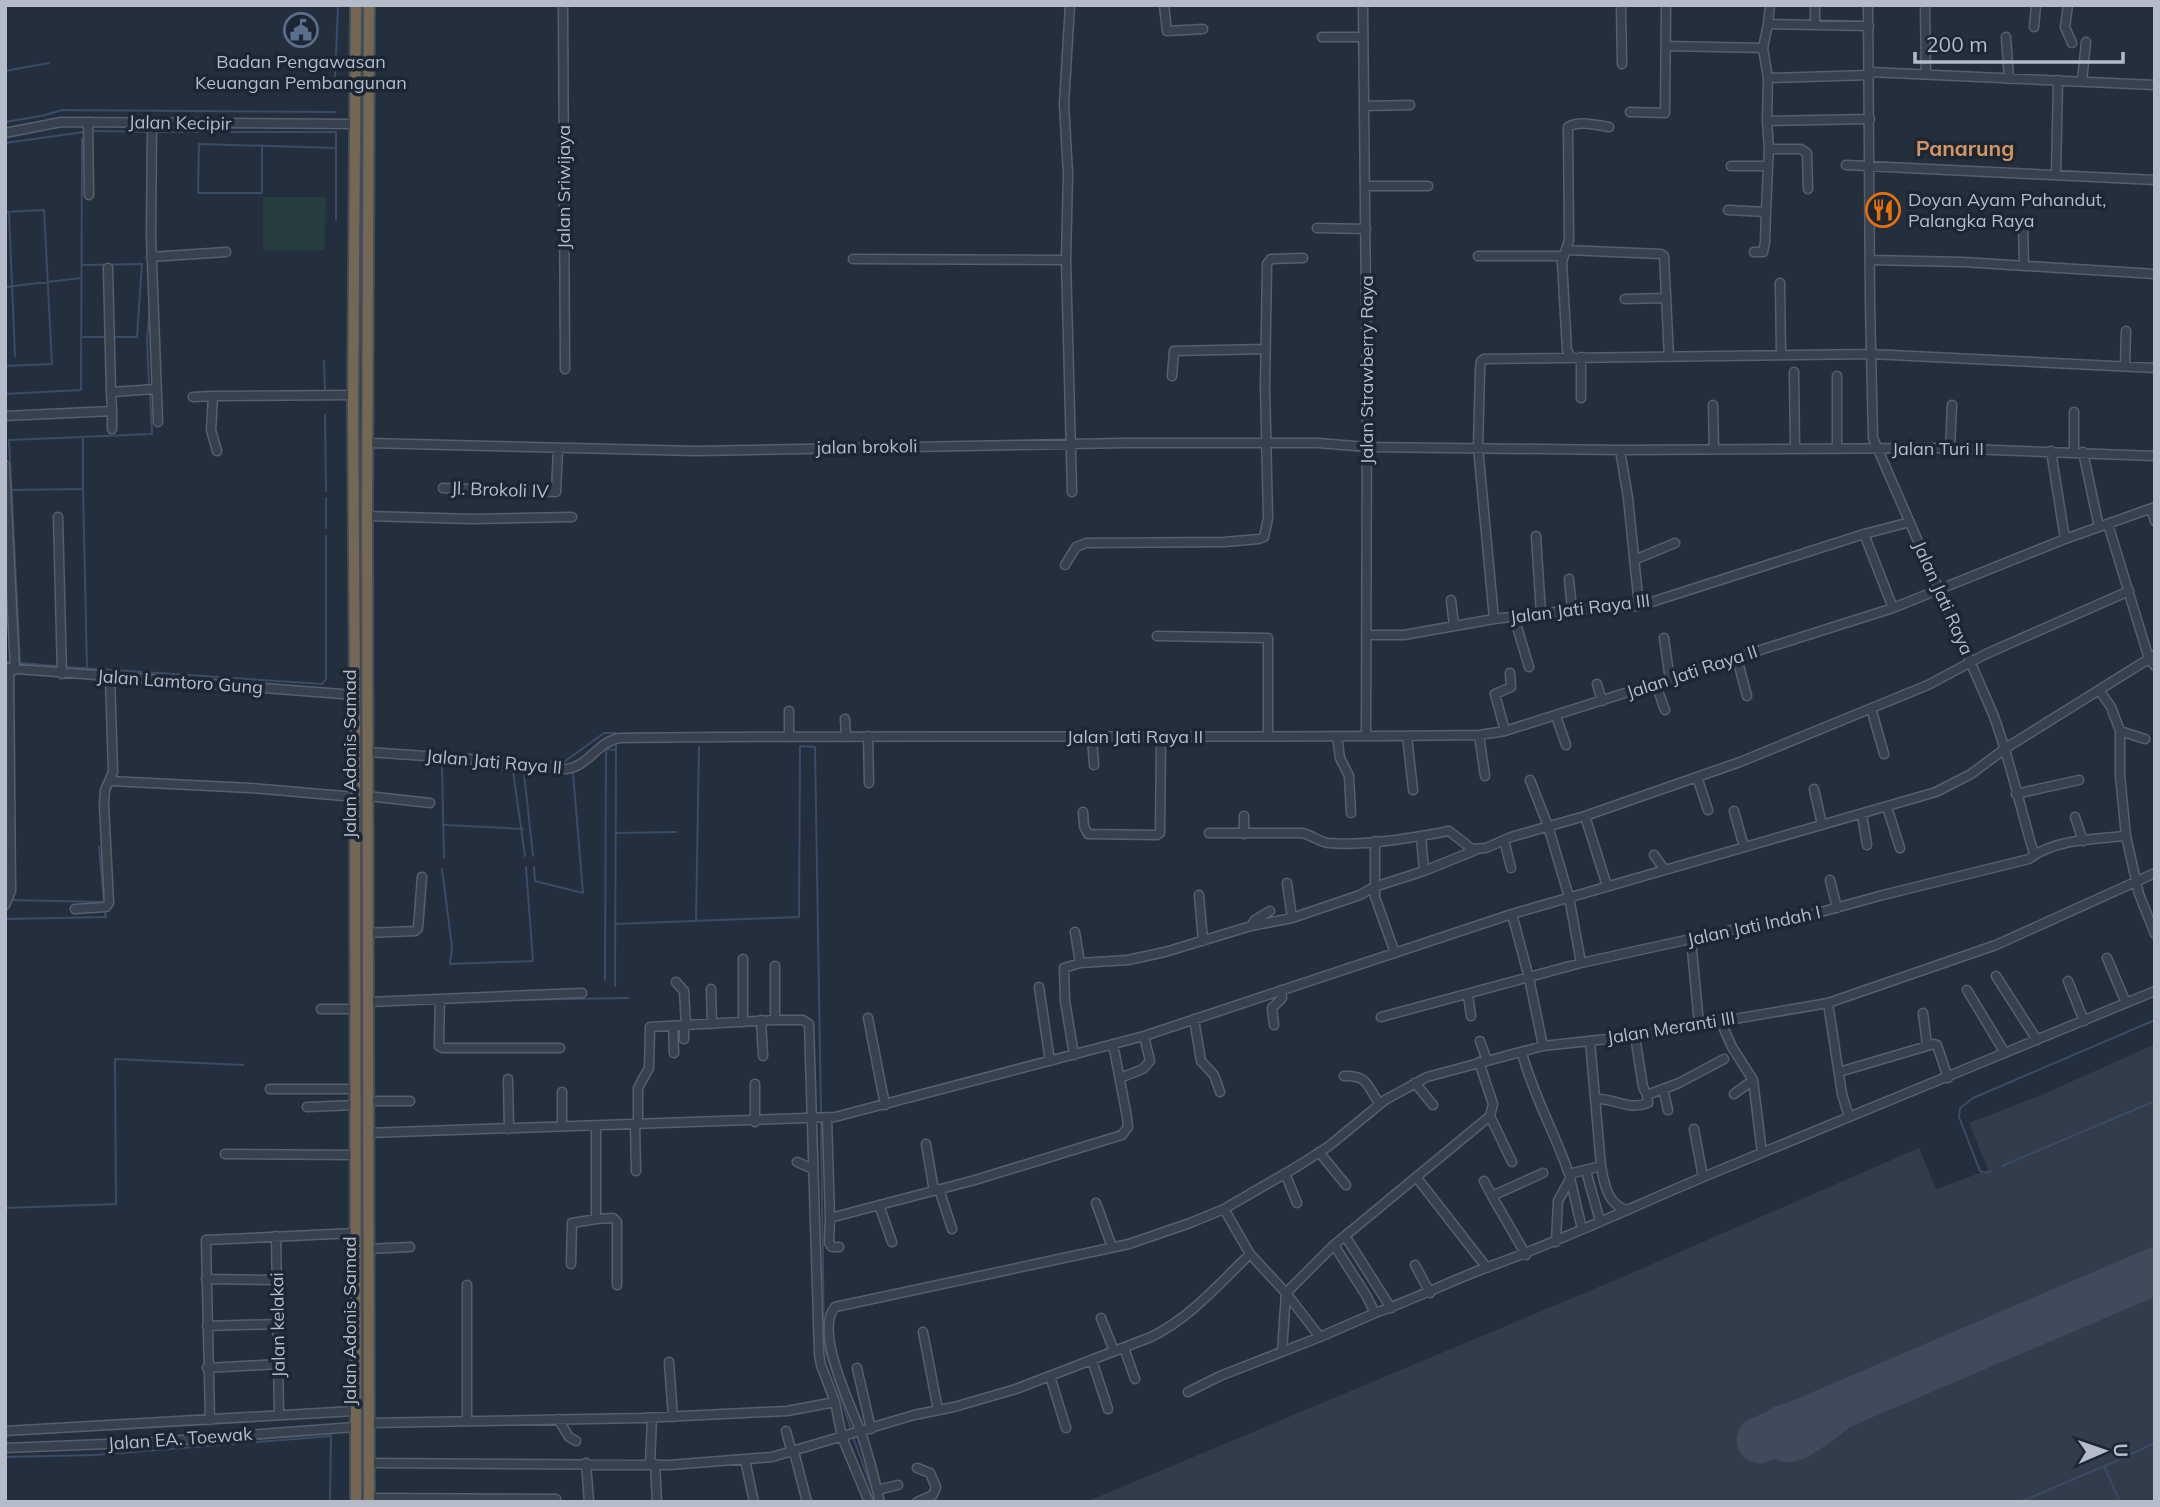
<svg xmlns="http://www.w3.org/2000/svg" width="2160" height="1507" viewBox="0 0 2160 1507" font-family="Mulish,sans-serif">
	<rect width="100%" height="100%" fill="#242f3e"/>
	<path fill="#323c4b" d="M 2155,1044 L 2155,1502 L 1086,1502 L 1613,1281 L 1919,1148 L 1936,1189 L 1988,1170 L 1969,1123 L 2044,1094 Z"/>
	<path fill="#263c3f" d="M 263,197 L 326,197 L 325,250 L 263,251 Z"/>
	<g fill="none" stroke-linecap="round" stroke-linejoin="round">
		<path stroke="#394c67" stroke-width="2" d="M 5,71 L 49,63
			M 335,79 L 338,5
			M 5,122 L 41,116 L 62,110 L 336,112
			M 93,131 L 150,132
			M 156,132 L 336,132 L 336,219
			M 5,143 L 84,132
			M 262,145 L 262,193 L 198,193 L 199,144 L 335,148
			M 5,212 L 44,210 L 52,364 L 5,366
			M 9,213 L 15,356
			M 83,265 L 142,264 L 137,337 L 111,337
			M 5,287 L 81,278
			M 83,337 L 106,337
			M 324,361 L 325,391
			M 149,385 L 147,340 L 150,306
			M 5,394 L 81,390 L 82,139
			M 325,415 L 326,491
			M 83,489 L 83,439
			M 13,490 L 83,489 L 87,669
			M 326,498 L 326,528
			M 5,662 L 9,662
			M 56,666 L 20,663 L 9,440 L 152,434 L 150,394
			M 68,667 L 322,684 L 326,679 L 326,536
			M 524,761 L 564,762 L 604,733 L 616,733 L 616,736
			M 513,771 L 525,856
			M 524,773 L 533,856
			M 445,825 L 523,829
			M 617,833 L 676,832
			M 99,847 L 104,901
			M 444,858 L 442,765 L 524,772 L 524,767
			M 534,867 L 535,881 L 583,893 L 573,773
			M 442,869 L 452,947 L 450,964 L 533,961 L 526,867
			M 10,900 L 104,902
			M 5,919 L 106,917 L 105,913
			M 696,921 L 699,747
			M 615,924 L 799,917 L 800,746 L 815,747 L 821,1114
			M 605,980 L 606,749 L 616,750 L 616,742
			M 615,986 L 616,750
			M 503,1000 L 628,998
			M 821,1120 L 824,1347 L 852,1432
			M 2002,1166 L 2155,1101
			M 1991,1171 L 1987,1173 L 1980,1171 L 1959,1117 L 1960,1108 L 1973,1098 L 2155,1020
			M 5,1208 L 116,1204 L 115,1059 L 243,1065
			M 853,1437 L 875,1498
			M 5,1457 L 95,1455 L 331,1436 L 330,1502
			M 2105,1466 L 2155,1443
			M 2020,1502 L 2104,1466 L 2120,1502"/>
		<path stroke="#3f4a5a" stroke-width="19" d="M 1802,1422 L 1787,1413 C 1778,1414 1769,1419 1766,1428 C 1764,1435 1767,1443 1773,1448 C 1779,1452 1786,1454 1794,1452 C 1815,1447 1863,1403 1883,1388"/>
		<path stroke="#3f4a5a" stroke-width="47" d="M 1760,1440 L 2155,1271"/>
		<g stroke="#565f6c" stroke-width="11">
			<path id="minor" d="M 563,5 L 565,369
				M 1070,5 L 1064,104 L 1068,174 L 1066,260 L 1072,492
				M 1164,5 L 1167,31 L 1203,29
				M 1363,5 L 1367,405 L 1366,736
				M 1621,5 L 1622,64
				M 1770,5 L 1768,24 L 1869,26
				M 1815,5 L 1815,24
				M 1868,5 L 1870,303 L 1873,438 L 1993,714 C 2010,759 2020,807 2034,854
				M 1925,5 L 1926,74
				M 2068,5 L 2065,27 L 2072,43
				M 2034,27 L 2036,5
				M 1322,37 L 1362,37
				M 2006,37 L 2009,79
				M 1666,46 L 1763,48
				M 1870,72 L 2155,85
				M 1768,78 L 1763,48 L 1768,24
				M 2082,81 L 2086,42
				M 1364,106 L 1410,105
				M 1630,112 L 1665,113 L 1666,5
				M 1870,119 L 1767,121 L 1768,78 L 1870,75
				M 1767,121 L 1769,149 L 1801,149 L 1807,153 L 1808,189
				M 88,122 L 89,195
				M 152,123 L 151,236 L 158,422
				M 5,133 L 61,122 L 356,124
				M 1846,165 L 2155,180
				M 1731,166 L 1768,166 L 1769,149
				M 2056,175 L 2058,80
				M 1366,186 L 1428,186
				M 1728,210 L 1766,212 L 1768,166
				M 2023,225 L 2024,266
				M 1317,228 L 1366,229
				M 1566,250 L 1661,254 L 1664,256 L 1669,357
				M 1754,252 L 1763,252 L 1765,242 L 1766,212
				M 1478,256 L 1562,256
				M 151,257 L 226,252
				M 853,259 L 1066,260
				M 1870,260 L 1963,262 L 2155,274
				M 108,268 L 111,392
				M 1780,283 L 1781,355
				M 1625,299 L 1666,298
				M 1571,357 L 1567,350 L 1562,262 L 1569,240 L 1568,127 C 1579,120 1596,125 1609,127
				M 1581,357 L 1581,398
				M 2125,366 L 2126,331
				M 1794,372 L 1795,449
				M 1172,376 L 1174,351 L 1265,349
				M 1837,376 L 1837,449
				M 193,397 L 213,396
				M 1713,405 L 1714,449
				M 112,411 L 111,392 L 156,389
				M 5,416 L 112,411 L 112,429
				M 368,443 L 697,451 L 1125,443 L 1318,443 L 1367,447 L 1620,450 L 1941,448 L 2155,456
				M 1950,448 L 1952,405
				M 1620,450 L 1628,498 L 1639,606
				M 217,451 L 211,430 L 213,396 L 353,395
				M 2051,451 L 2065,539
				M 2074,452 L 2074,412
				M 2083,452 L 2099,527
				M 5,465 L 15,670
				M 443,488 L 556,492 L 558,449
				M 2151,509 L 2155,521
				M 367,516 L 472,519 L 572,517
				M 58,517 L 62,674
				M 2108,524 L 2149,659 L 2155,666
				M 1864,534 L 1893,608
				M 1536,536 L 1541,614
				M 1634,560 L 1675,543
				M 1065,565 L 1076,547 L 1086,543 L 1224,542 L 1259,539 L 1264,537 L 1268,518 L 1265,386 L 1267,264 L 1271,259 L 1303,258
				M 1569,579 L 1572,610
				M 1451,600 L 1454,626
				M 1514,617 L 1529,667
				M 1494,619 L 1478,447 L 1480,371 L 1481,361 L 1484,359 L 1871,354 L 2155,368
				M 1367,635 L 1404,635 L 1494,619 L 1572,610 L 1639,606 L 1864,534 L 1910,522
				M 1157,636 L 1268,638 L 1268,736
				M 1664,638 L 1670,680
				M 1737,658 L 1747,696
				M 5,668 L 355,695
				M 1597,684 L 1602,701
				M 1656,685 L 1665,710
				M 2100,691 L 2111,707 L 2120,731 L 2120,775 L 2126,836 L 2139,894 L 2155,934
				M 1871,708 L 1884,754
				M 789,711 L 789,737
				M 1556,716 L 1566,745
				M 845,719 L 846,737
				M 1505,731 L 1495,694 L 1511,687 L 1510,673
				M 2120,731 L 2145,739
				M 1479,735 L 1485,776
				M 868,736 L 869,783
				M 1337,736 L 1340,758 L 1349,776 L 1351,813
				M 1407,736 L 1413,790
				M 1092,738 L 1094,765
				M 368,752 L 483,760 L 566,769 C 588,767 598,741 620,738 C 907,734 1193,739 1479,735 L 1505,731 L 1893,608 L 2065,539 L 2155,507
				M 1697,777 L 1708,810
				M 1530,780 L 1548,826 L 1569,897 L 1581,963
				M 110,781 L 250,788 L 355,797
				M 1814,789 L 1822,825
				M 2016,794 L 2079,780
				M 367,796 L 430,803
				M 1887,807 L 1900,848
				M 1734,811 L 1744,847
				M 1083,812 L 1084,826 L 1088,834 L 1157,835 L 1160,833 L 1161,738
				M 1862,814 L 1867,845
				M 1244,816 L 1244,834
				M 1585,816 L 1607,886
				M 2075,817 L 2083,841
				M 1209,833 L 1302,833 C 1312,835 1319,842 1328,843 C 1368,846 1410,838 1449,831 L 1472,849 L 1486,848 L 1511,837 L 1585,816 L 1740,762 L 1928,685 L 1986,654 L 2129,591
				M 1504,840 L 1511,868
				M 1375,841 L 1375,897 L 1395,953
				M 1654,855 L 1664,869
				M 1424,871 L 1476,850
				M 1830,880 L 1837,908
				M 1287,883 L 1292,918
				M 1199,895 L 1203,941
				M 5,905 L 11,891 L 9,668
				M 75,909 L 106,907 L 109,903 L 104,805 L 105,790 L 113,772 L 110,677
				M 1512,914 L 1529,978 L 1543,1046
				M 1251,926 L 1255,920 L 1270,911
				M 1075,932 L 1080,963
				M 367,933 L 415,931 L 418,928 L 422,877
				M 1691,939 L 1699,1024
				M 2107,958 L 2126,1003
				M 1996,976 L 2037,1040
				M 2068,981 L 2084,1021
				M 676,982 L 684,991 L 686,1025
				M 1039,987 L 1050,1061
				M 711,989 L 712,1024
				M 1967,990 L 2005,1053
				M 1468,995 L 1471,1016
				M 440,999 L 439,1041 L 439,1046 L 443,1048 L 560,1048
				M 368,1002 L 582,993
				M 1828,1003 L 1842,1094 L 1849,1117
				M 321,1009 L 354,1009
				M 1923,1013 L 1927,1045
				M 1381,1017 L 1581,963 L 1736,929 L 1788,921 L 1883,895 L 2029,859 C 2054,839 2095,839 2126,836
				M 868,1018 L 885,1105
				M 1194,1019 L 1201,1061 L 1214,1075 L 1220,1092
				M 761,1020 L 763,1056
				M 775,1020 L 775,966
				M 1720,1020 L 1732,1047 L 1753,1080 L 1762,1153
				M 743,1022 L 743,959
				M 684,1025 L 684,1039
				M 1274,1025 L 1272,1008 L 1282,998 L 1281,990
				M 673,1026 L 674,1053
				M 1635,1036 L 1643,1087 L 1647,1095 L 1679,1083 L 1724,1059
				M 1480,1041 L 1487,1061
				M 1522,1053 C 1533,1095 1555,1133 1569,1174 L 1601,1166 L 1590,1041
				M 1074,1055 L 1065,1001 L 1064,968 L 1080,963 L 1128,960 L 1165,952 L 1251,926 L 1292,918 L 1360,895 L 1374,887 L 1424,871 L 1421,836
				M 1839,1072 L 1934,1044 L 1937,1045 L 1948,1078
				M 1344,1076 C 1369,1075 1367,1087 1380,1104
				M 1120,1078 L 1143,1069 L 1150,1061 L 1144,1036
				M 508,1079 L 509,1129
				M 1415,1083 L 1433,1105
				M 755,1084 L 755,1122
				M 270,1089 L 355,1089
				M 1663,1089 L 1668,1110
				M 562,1092 L 562,1126
				M 1734,1094 L 1753,1080
				M 1597,1099 C 1615,1098 1628,1111 1648,1103 L 1647,1095
				M 368,1101 L 410,1101
				M 307,1107 L 355,1105
				M 1490,1116 L 1512,1162
				M 827,1119 L 830,1218 L 975,1180 L 1122,1135 L 1128,1127 L 1127,1117 L 1113,1044
				M 635,1125 L 636,1171
				M 638,1125 L 638,1088 L 649,1068 L 650,1027 L 775,1020 L 803,1020 L 809,1024 L 819,1354 L 821,1365 L 835,1402 L 842,1437 L 869,1502
				M 1694,1129 L 1703,1177
				M 367,1133 L 835,1117 L 1144,1036 L 1512,914 L 1936,792 L 1971,774 L 2006,748 L 2155,655
				M 926,1144 L 934,1191
				M 1319,1152 L 1346,1185
				M 225,1154 L 355,1155
				M 797,1162 L 813,1169
				M 1601,1166 C 1604,1184 1608,1206 1628,1210
				M 1586,1171 L 1600,1221
				M 1285,1173 L 1297,1203
				M 1417,1178 L 1487,1268
				M 1570,1178 L 1582,1229
				M 1484,1181 L 1492,1196
				M 939,1189 L 952,1229
				M 1096,1203 L 1112,1247
				M 879,1205 L 892,1242
				M 1224,1209 L 1250,1254 L 1286,1293 L 1320,1337 L 1375,1313 L 1366,1295 L 1334,1245 L 1490,1116 L 1493,1104 L 1479,1062
				M 830,1218 L 829,1243 L 832,1247 L 839,1247
				M 596,1219 L 613,1218 L 617,1222 L 617,1285
				M 276,1236 L 279,1415
				M 1345,1236 L 1391,1308
				M 1556,1242 L 1558,1201 L 1570,1179
				M 367,1249 L 410,1247
				M 1526,1255 L 1492,1196 L 1543,1173
				M 571,1264 L 572,1223 L 596,1219 L 596,1126
				M 1415,1265 L 1430,1293
				M 206,1279 L 278,1280
				M 1375,1313 C 1413,1300 1450,1281 1488,1267 C 1564,1240 1638,1204 1713,1173 C 1860,1111 2008,1053 2155,991
				M 1101,1318 L 1114,1351
				M 207,1326 L 278,1324
				M 923,1332 L 938,1410
				M 1124,1348 L 1135,1379
				M 1282,1351 L 1286,1293 L 1334,1245
				M 1092,1360 L 1108,1409
				M 669,1362 L 673,1417
				M 207,1368 L 279,1364
				M 857,1368 L 871,1429
				M 1050,1376 L 1066,1428
				M 1188,1392 L 1220,1376 L 1320,1337
				M 558,1419 L 569,1437 L 576,1441
				M 210,1420 L 206,1240 L 354,1233
				M 467,1421 L 467,1285
				M 369,1423 L 642,1418 L 787,1411 L 835,1402
				M 5,1431 L 354,1411
				M 786,1431 L 792,1453
				M 5,1448 L 156,1442 L 355,1427
				M 794,1452 L 807,1502
				M 745,1460 L 754,1502
				M 369,1463 L 669,1465 L 772,1457 L 914,1415 L 954,1407 L 1016,1389 L 1151,1337 C 1190,1318 1219,1284 1250,1254
				M 586,1463 L 589,1502
				M 650,1464 L 652,1418
				M 655,1464 L 657,1502
				M 877,1490 L 898,1485
				M 369,1498 L 556,1499
				M 880,1502 C 874,1478 869,1455 861,1433 C 851,1406 814,1331 835,1307 L 1129,1244 L 1190,1223 L 1224,1209 L 1298,1166 L 1329,1146 L 1385,1100 L 1427,1077 L 1543,1046 L 1635,1036 L 1828,1003 L 1996,945 L 2155,873
				M 917,1502 L 933,1495 L 936,1487 L 930,1473 L 917,1468"/>
		</g>
		<g stroke="#434c59" stroke-width="14">
			<path id="highway" d="M 356,1502 L 355,695 L 353,408 L 356,5
				M 369,1502 L 367,516 L 369,5"/>
		</g>
		<use href="#minor" stroke="#38414e" stroke-width="8"/>
		<use href="#highway" stroke="#746855" stroke-width="10"/>
	</g>
	<defs>
		<g id="civic-ring" transform="scale(1.75)"><circle r="9.5" fill="#1d2633" stroke="#5c6f8a" stroke-width="1.5"/><path d="M-.6-6.5H3V-4.5H.6V-3L4-1V1h2V6H-6V1h2V-1L-.6-3ZM-1.2 2.5V6h2.4V2.5Z" fill="#5c6f8a"/></g>
		<g id="restaurant-ring" transform="scale(1.75)"><circle r="9.5" fill="#1d2633" stroke="#e8710a" stroke-width="1.5"/><path d="M-5-6h1v4h1v-4h1v4h1v-4h1v5L-1.5 .5V6h-2V.5L-5-1ZM5-6V6H3V1.5H1.5Q1.5-4 5-6Z" fill="#e8710a"/></g>
	</defs>
	<g fill-rule="evenodd">
		<use href="#civic-ring" x="301" y="30"/>
		<use href="#restaurant-ring" x="1883" y="210"/>
	</g>
	<g text-anchor="middle" stroke-width="7" stroke-linejoin="round" paint-order="stroke">
		<g font-size="18" fill="#b4bcc9" stroke="#1d2633">
			<text x="301" y="68">Badan Pengawasan<tspan x="301" dy="21">Keuangan Pembangunan</tspan></text>
			<text x="1908" y="206" text-anchor="start">Doyan Ayam Pahandut,<tspan x="1908" dy="21">Palangka Raya</tspan></text>
		</g>
		<g font-size="18" fill="#b4bcc9" stroke="#1d2633">
			<text transform="translate(180 123) rotate(1)" y="6">Jalan Kecipir</text>
			<text transform="translate(564 187) rotate(-90)" y="6">Jalan Sriwijaya</text>
			<text transform="translate(1367 370) rotate(-90)" y="6">Jalan Strawberry Raya</text>
			<text transform="translate(867 447) rotate(-1)" y="6">jalan brokoli</text>
			<text x="1938" y="455">Jalan Turi II</text>
			<text transform="translate(500 490) rotate(2)" y="6">Jl. Brokoli IV</text>
			<text transform="translate(1943 598) rotate(66)" y="6">Jalan Jati Raya</text>
			<text transform="translate(1580 609) rotate(-7)" y="6">Jalan Jati Raya III</text>
			<text transform="translate(1692 672) rotate(-18)" y="6">Jalan Jati Raya II</text>
			<text transform="translate(180 682) rotate(4)" y="6">Jalan Lamtoro Gung</text>
			<text x="1135" y="743">Jalan Jati Raya II</text>
			<text transform="translate(350 754) rotate(-90)" y="6">Jalan Adonis Samad</text>
			<text transform="translate(494 762) rotate(5)" y="6">Jalan Jati Raya II</text>
			<text transform="translate(1754 926) rotate(-12)" y="6">Jalan Jati Indah I</text>
			<text transform="translate(1671 1028) rotate(-9)" y="6">Jalan Meranti III</text>
			<text transform="translate(350 1321) rotate(-90)" y="6">Jalan Adonis Samad</text>
			<text transform="translate(278 1325) rotate(-91)" y="6">Jalan kelakai</text>
			<text transform="translate(180 1439) rotate(-4)" y="6">Jalan EA. Toewak</text>
		</g>
		<g font-size="21" font-weight="bold" fill="#d59563" stroke="#1d2633">
			<text x="1965" y="156">Panarung</text>
		</g>
	</g>
	<rect width="2160" height="1507" fill="none" stroke="#b4bcc9" stroke-width="14"/>
	<g transform="translate(2104 1451) rotate(88)" stroke="#1d2633" stroke-width="5" paint-order="stroke">
	<path d="M0-5L12 26L0 18L-12 26Z" fill="#b4bcc9"/>
	<text y="-10" font-size="19" font-weight="bold" text-anchor="middle" fill="#b4bcc9">U</text>
	</g>
	<path d="M1915 52v10h208v-10" fill="none" stroke="#b4bcc9" stroke-width="3.5"/>
	<text x="1926" y="52" font-size="21" fill="#b4bcc9" stroke="#1d2633" stroke-width="5" paint-order="stroke">200 m</text>
</svg>
